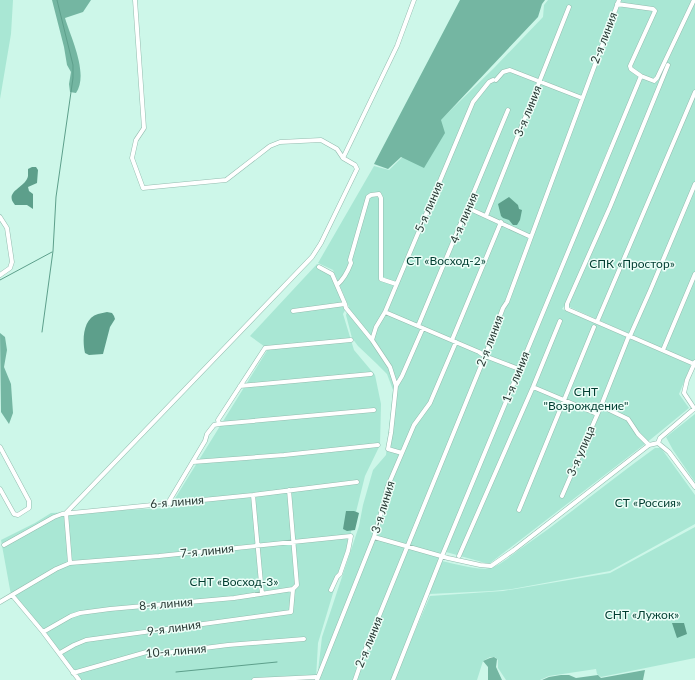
<svg xmlns="http://www.w3.org/2000/svg" width="695" height="680" viewBox="0 0 695 680" font-family="Lato,sans-serif">
	<rect width="100%" height="100%" fill="#cdf7e9"/>
	<path fill="#a9e7d4" d="M 0,0 L 13,0 L 11,34 L 0,99 Z
		M 548,0 L 695,0 L 695,363 L 565,305 L 562,309 L 691,365 L 679,394 L 689,408 L 645,444 L 489,564 L 446,552 L 612,145 L 610,144 L 391,680 L 317,680 L 322,637 L 359,526 L 363,505 L 373,470 L 386,455 L 393,390 L 387,374 L 377,364 L 358,346 L 352,338 L 346,315 L 349,307 L 333,270 L 318,263 L 374,166 L 389,170 L 494,68 L 543,17 L 544,5 Z
		M 317,264 L 333,273 L 347,306 L 343,314 L 354,350 L 375,375 L 381,404 L 380,445 L 365,476 L 349,540 L 318,643 L 316,679 L 294,680 L 78,680 L 59,654 L 11,595 L 1,540 L 35,523 L 51,513 L 169,508 L 268,349 L 250,336 Z
		M 695,414 L 695,482 L 673,450 L 666,437 Z
		M 655,448 L 661,448 L 695,495 L 695,524 L 610,571 L 512,589 L 492,591 L 429,594 L 441,561 C 453,563 479,571 490,568 C 500,566 514,553 523,547 C 568,516 610,480 655,448 Z
		M 695,527 L 695,658 L 601,677 L 597,674 L 596,669 L 549,676 L 540,680 L 506,680 L 498,668 L 498,660 L 495,657 L 490,657 L 483,661 L 477,680 L 394,680 L 430,596 L 503,591 L 610,573 Z"/>
	<path fill="#74b6a2" d="M 52,0 L 91,0 L 83,12 L 65,18 C 71,38 89,74 76,93 L 70,92 L 69,84 L 71,72 L 67,65 L 64,47 Z
		M 460,0 L 545,0 L 542,4 L 538,17 L 441,120 L 445,133 L 424,168 L 401,157 L 388,169 L 374,164 Z
		M 0,333 L 5,337 L 7,350 L 4,367 L 11,384 L 13,413 L 9,424 L 1,412 Z
		M 494,657 L 497,659 L 496,667 L 502,680 L 488,680 L 488,667 L 483,661 L 490,658 Z
		M 645,670 L 643,680 L 542,680 L 549,677 L 561,675 L 569,675 L 576,678 L 598,675 L 601,678 Z"/>
	<path fill="#5d9f8b" d="M 32,167 L 36,167 L 38,170 L 37,183 L 28,187 L 29,191 L 33,194 L 33,209 L 27,205 L 15,205 C 3,191 26,188 28,176 C 28,174 28,172 28,169 Z
		M 509,197 L 518,205 L 519,209 L 522,210 L 520,220 L 517,225 L 513,225 L 509,220 L 503,218 L 501,216 L 498,204 Z
		M 107,312 L 112,313 L 114,316 L 115,319 L 110,327 L 103,354 L 89,355 L 85,353 C 82,340 83,318 98,314 C 101,313 104,313 107,312 Z
		M 346,511 L 354,511 L 359,513 L 355,530 L 347,531 L 343,529 Z
		M 672,623 L 684,623 L 687,634 L 677,638 Z"/>
	<g fill="none" stroke-linecap="round" stroke-linejoin="round">
		<path stroke="#5d9f8b" stroke-width="1" d="M 0,280 L 52,252
			M 42,332 L 53,251 L 56,197 L 73,78 L 73,65 L 57,0
			M 176,672 L 277,662"/>
		<g stroke="#94bcaf" stroke-width="5">
			<path id="minor" d="M 617,4 L 653,9 L 655,11 L 630,66 L 631,69 L 641,76 L 654,81 L 657,78 L 694,0
				M 668,65 L 610,207 L 567,304 L 567,309 L 694,364
				M 496,80 L 503,72 L 510,70 L 582,98
				M 343,158 L 397,46 L 414,0
				M 468,208 L 531,237
				M 486,216 L 569,7
				M 0,217 L 7,228 L 12,262 L 10,268 L 0,275
				M 337,285 C 344,279 348,271 351,263 L 350,260 L 368,197 L 371,195 L 379,194 L 381,198 L 381,279 L 396,284
				M 345,304 L 346,308 L 372,340 L 390,367 L 396,386
				M 293,311 L 345,304 L 332,274 L 319,267
				M 385,312 L 479,352 L 485,356 L 519,369
				M 597,322 L 695,92
				M 418,326 L 508,110
				M 630,336 L 650,291 L 695,184
				M 372,340 L 376,327 L 385,312 L 473,102 L 489,82 L 493,80
				M 452,340 L 501,222
				M 663,350 L 695,274
				M 240,386 L 371,374
				M 533,387 L 597,414
				M 601,406 L 628,419 L 638,434 L 649,445
				M 694,408 L 684,393 L 687,380 L 695,362
				M 219,424 L 374,410
				M 658,443 L 660,438 L 695,408
				M 0,447 L 29,501 L 29,508 L 18,515 L 14,514 L 0,489
				M 402,453 L 388,449 L 391,433 L 396,386 L 402,376 L 423,328
				M 193,462 L 284,455 L 378,445
				M 253,495 L 262,594
				M 562,496 L 601,406 L 628,338
				M 168,503 L 205,441 L 207,434 L 214,425 L 219,424 L 218,420 L 265,348 L 351,340
				M 519,510 L 594,327
				M 374,537 L 448,558 L 480,565 L 491,566 L 514,550 L 649,445 L 658,443 L 669,452 L 695,487
				M 4,545 L 54,517 L 62,514 L 253,495 L 357,482
				M 459,556 L 533,387 L 560,321
				M 70,563 L 66,513 L 312,257 L 321,243 L 357,169 L 355,165 L 343,158 L 337,149 L 321,140 L 280,142 L 270,146 L 226,180 L 143,188 L 132,158 L 136,140 L 144,128 L 135,0
				M 12,595 L 43,632 L 79,680
				M 0,602 L 56,569 L 70,563 L 159,556 L 351,536 L 348,551 L 340,574 L 337,577 L 331,590
				M 43,632 L 71,616 L 80,613 L 110,609 L 234,598 L 293,589
				M 60,653 L 74,645 L 86,640 L 291,612 L 293,589 L 297,585 L 289,490
				M 73,673 L 150,651 L 157,654 L 228,645 L 304,639
				M 254,680 L 316,677
				M 317,680 L 374,537 L 384,503 L 387,488 L 414,425 L 430,403 L 456,342
				M 355,680 L 366,648 L 485,356 L 503,308 L 507,302 L 619,0
				M 393,680 L 442,556 L 641,76"/>
		</g>
		<use href="#minor" stroke="#fff" stroke-width="4"/>
	</g>
	<g text-anchor="middle" stroke-width="3" stroke-linejoin="round" paint-order="stroke">
		<g font-size="12" fill="#293934" stroke="#edfef8">
			<text transform="translate(604 38) rotate(-69)" y="4">2-я линия</text>
			<text transform="translate(528 111) rotate(-68)" y="4">3-я линия</text>
			<text transform="translate(429 207) rotate(-67)" y="4">5-я линия</text>
			<text transform="translate(464 218) rotate(-67)" y="4">4-я линия</text>
			<text transform="translate(490 341) rotate(-69)" y="4">2-я линия</text>
			<text transform="translate(516 377) rotate(-68)" y="4">1-я линия</text>
			<text transform="translate(581 451) rotate(-67)" y="4">3-я улица</text>
			<text transform="translate(177 502) rotate(-5)" y="4">6-я линия</text>
			<text transform="translate(383 507) rotate(-73)" y="4">3-я линия</text>
			<text transform="translate(207 551) rotate(-6)" y="4">7-я линия</text>
			<text transform="translate(166 604) rotate(-5)" y="4">8-я линия</text>
			<text transform="translate(174 628) rotate(-8)" y="4">9-я линия</text>
			<text transform="translate(369 642) rotate(-68)" y="4">2-я линия</text>
			<text transform="translate(176 651) rotate(-5)" y="4">10-я линия</text>
		</g>
		<g font-size="12" fill="#003d30" stroke="#edfef8">
			<text x="446" y="265">СТ «Восход-2»</text>
			<text x="632" y="268">СПК «Простор»</text>
			<text x="586" y="396">СНТ<tspan x="586" dy="14">"Возрождение"</tspan></text>
			<text x="648" y="507">СТ «Россия»</text>
			<text x="234" y="586">СНТ «Восход-3»</text>
			<text x="642" y="619">СНТ «Лужок»</text>
		</g>
	</g>
</svg>
